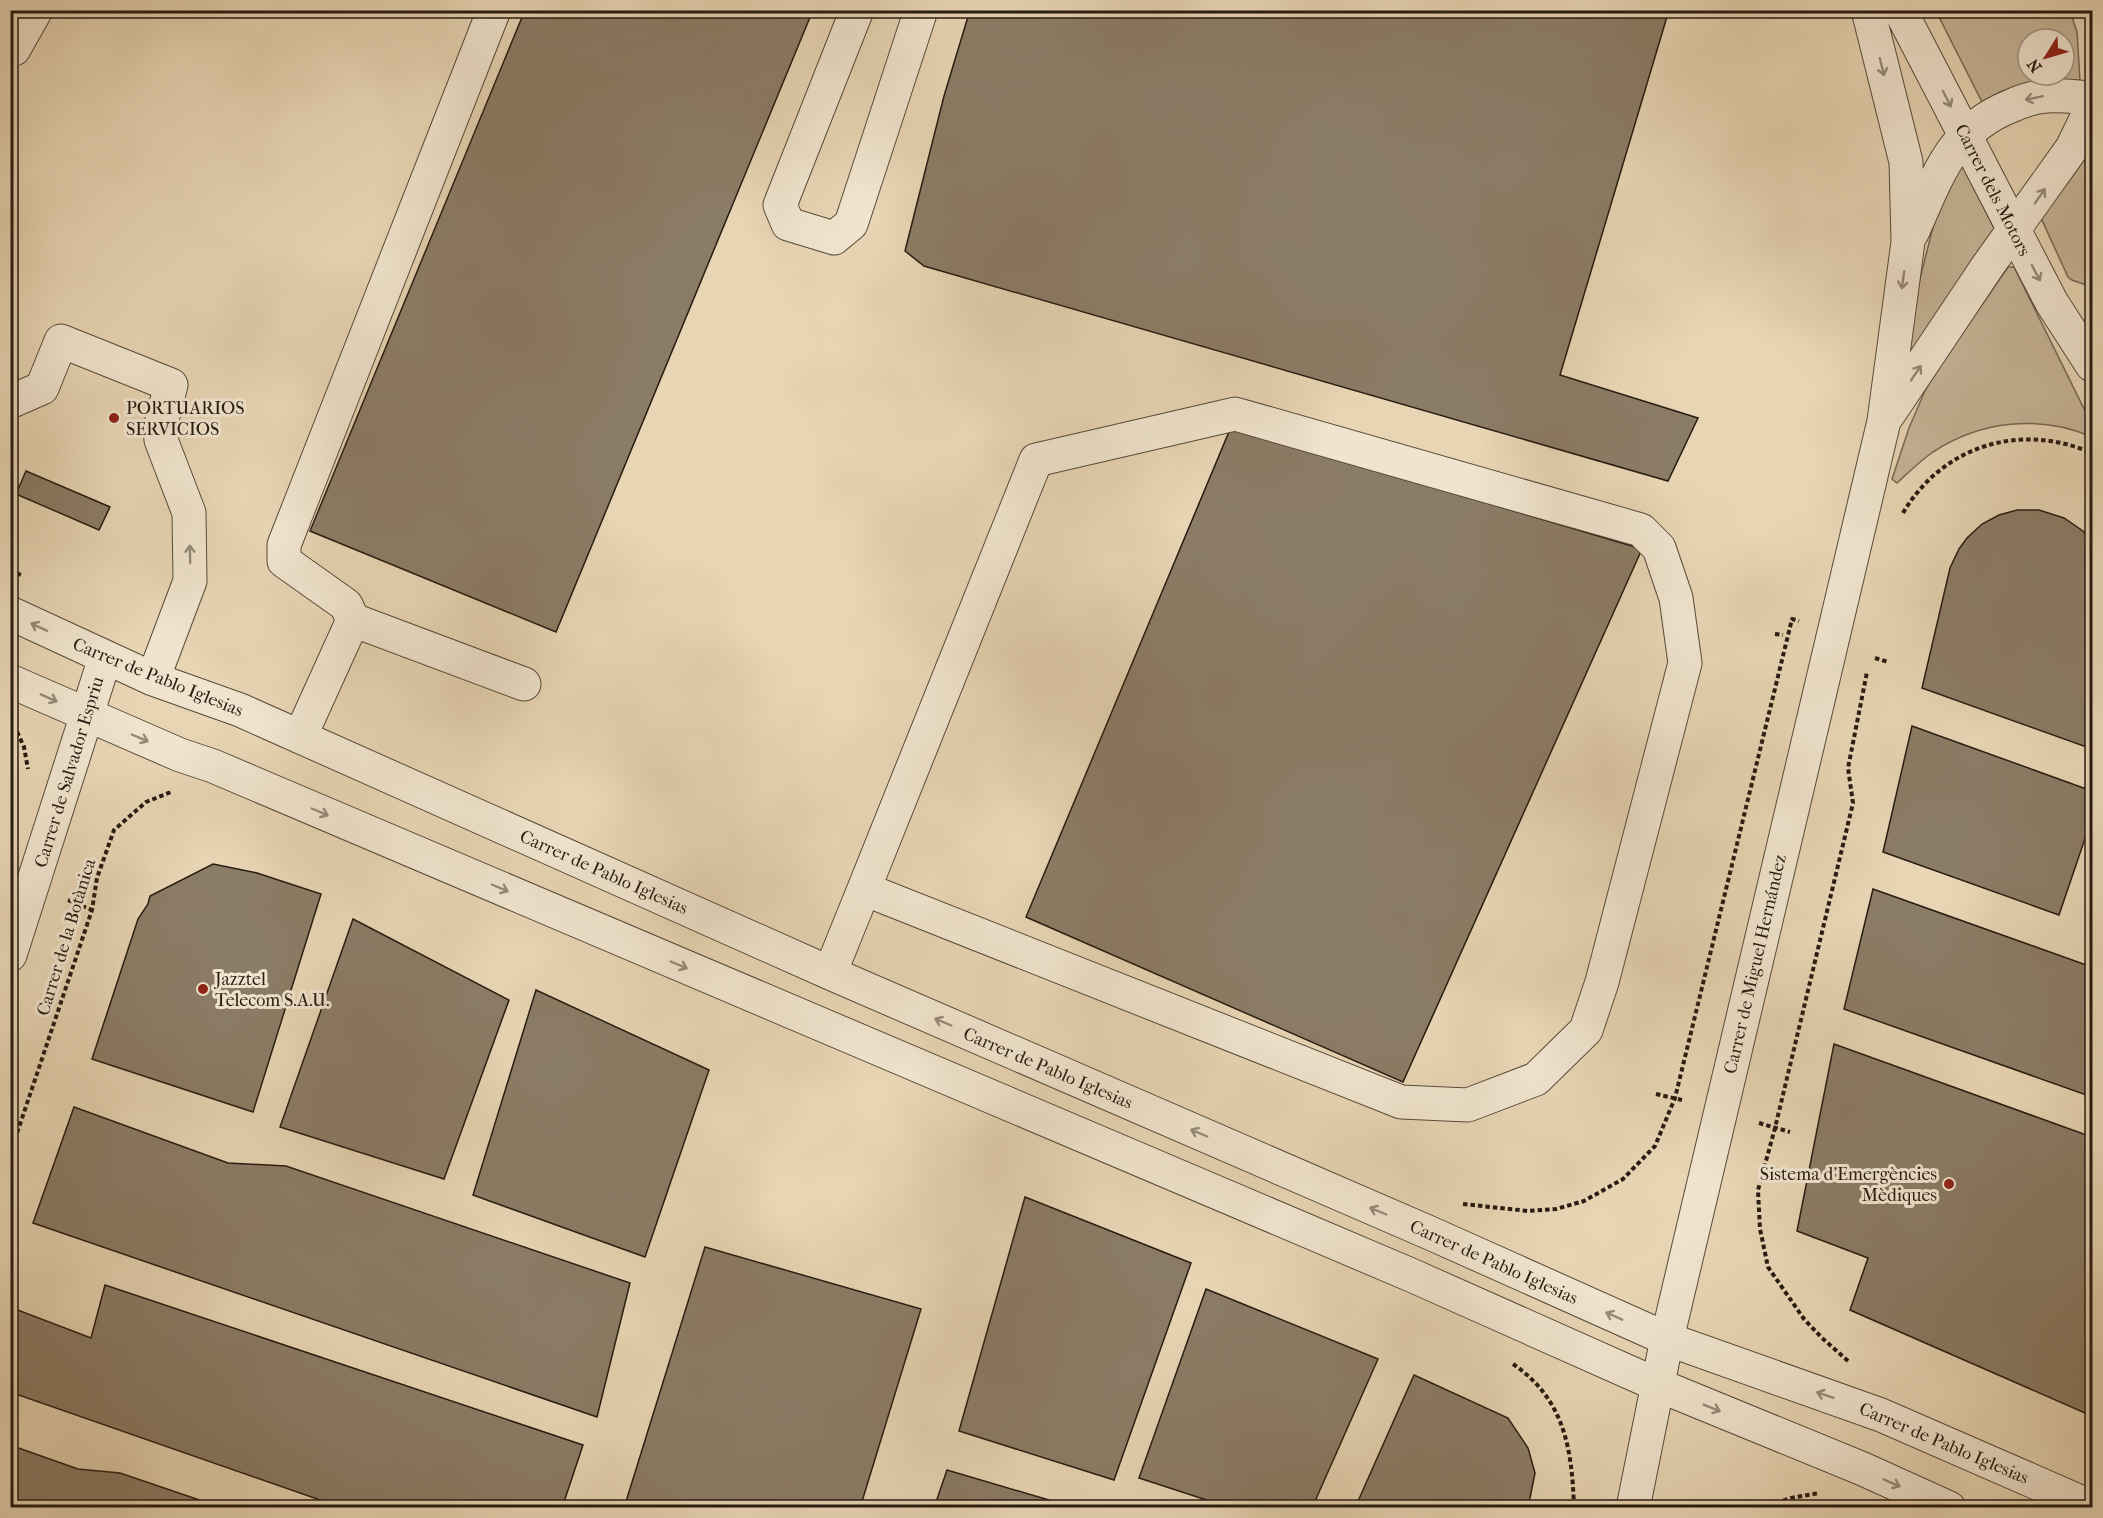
<svg xmlns="http://www.w3.org/2000/svg" width="2103" height="1518" viewBox="0 0 2103 1518" font-family="'IM FELL French Canon',serif">
	<rect width="100%" height="100%" fill="#e8d5b4"/>
	<filter id="stains"><feTurbulence type="fractalNoise" baseFrequency=".00333" numOctaves="4"/><feColorMatrix values="0 0 0 0 .2 0 0 0 0 .09 0 0 0 0 .02 0 0 0 .5 -.17"/></filter>
	<radialGradient id="worn" r=".72"><stop offset=".6" stop-color="#630" stop-opacity="0"/><stop offset="1" stop-color="#630" stop-opacity=".3"/></radialGradient>
	<path fill="#c7b598" stroke="#776855" stroke-width="1.5" fill-rule="evenodd" d="M 1936,11 L 2070,11 L 2077,32 L 2080,81 L 2027,83 L 2000,92 L 1982,102 ZM 2028,39 L 2064,39 L 2064,75 L 2028,75 Z
		M 2092,139 L 2092,287 L 2072,280 L 2068,277 L 2041,218 Z
		M 1957,167 L 1963,167 L 1995,230 L 1908,360 L 1901,355 L 1938,207 Z
		M 2008,267 L 2014,267 L 2092,425 L 2092,437 C 2040,414 1980,421 1933,452 C 1920,461 1909,472 1897,483 L 1892,479 L 1909,428 L 1924,393 L 1935,373 Z"/>
	<path fill="#8b7c66" stroke="#271b12" stroke-width="1.5" d="M 525,10 L 813,10 L 556,632 L 310,531 Z
		M 970,10 L 1669,10 L 1560,375 L 1698,418 L 1668,481 L 924,266 L 905,251 L 944,96 Z
		M 1231,427 L 1642,549 L 1403,1082 L 1026,917 Z
		M 26,471 L 110,507 L 99,530 L 16,494 Z
		M 2017,510 L 2039,510 L 2064,518 L 2083,531 L 2092,542 L 2092,749 L 1922,688 L 1950,568 L 1959,549 L 1967,538 L 1982,524 L 1999,515 Z
		M 1912,726 L 2092,791 L 2092,818 L 2059,915 L 1883,852 Z
		M 213,864 L 257,873 L 321,894 L 253,1112 L 92,1059 L 138,919 L 148,904 L 150,896 Z
		M 1873,889 L 2092,967 L 2092,1097 L 1844,1009 Z
		M 353,919 L 509,1000 L 444,1179 L 280,1127 Z
		M 536,990 L 709,1070 L 645,1257 L 473,1195 Z
		M 1834,1044 L 2092,1137 L 2092,1416 L 1850,1310 L 1868,1258 L 1797,1231 Z
		M 74,1107 L 228,1163 L 286,1166 L 630,1283 L 597,1417 L 33,1223 Z
		M 1025,1197 L 1191,1263 L 1114,1480 L 959,1431 Z
		M 705,1247 L 921,1309 L 860,1508 L 624,1508 Z
		M 105,1285 L 583,1445 L 562,1508 L 343,1508 L 10,1392 L 10,1307 L 91,1338 Z
		M 1206,1289 L 1378,1359 L 1312,1508 L 1231,1508 L 1139,1478 Z
		M 1414,1375 L 1508,1418 L 1528,1448 L 1535,1473 L 1528,1508 L 1355,1508 Z
		M 10,1445 L 78,1469 L 120,1473 L 223,1508 L 10,1508 Z
		M 947,1470 L 1076,1508 L 934,1508 Z"/>
	<g fill="none" stroke-linecap="round" stroke-linejoin="round">
		<g stroke="#574a3a" stroke-width="35">
			<path id="minor" d="M 857,10 L 780,205 L 788,224 L 834,238 L 851,224 L 921,10
				M 1900,10 L 2052,303 L 2092,365
				M 10,48 L 14,49 L 36,10
				M 1912,233 C 1937,178 1950,130 2011,106 C 2022,101 2034,97 2046,96 C 2061,95 2077,97 2092,98
				M 10,402 L 42,388 L 61,341 L 171,385 L 160,428 L 161,440 L 189,513 L 190,581 L 153,679
				M 1888,415 L 1987,267 L 2072,148 L 2092,107
				M 10,613 L 153,679 L 240,710 L 830,973 L 1430,1233 L 1667,1339 L 1881,1415 L 2092,1507
				M 353,620 L 524,684
				M 10,681 L 180,755 L 213,766 L 1411,1275 L 1658,1385 L 1863,1469 L 1949,1508
				M 300,737 L 353,620 L 346,605 L 284,561 L 284,545 L 494,10
				M 10,955 L 105,658
				M 830,973 L 864,889 L 1036,460 L 1235,414 L 1641,530 L 1659,548 L 1676,598 L 1685,663 L 1602,982 L 1586,1030 L 1536,1079 L 1468,1105 L 1401,1102 L 864,889
				M 1633,1508 L 1667,1339 L 1884,421 L 1908,242 L 1906,162 L 1868,10"/>
		</g>
		<path stroke="#271b12" stroke-width="4" stroke-dasharray="4.5 3" stroke-linecap="butt" d="M 1903,513 C 1943,445 2021,422 2092,453
			M 10,570 L 21,575
			M 1775,634 L 1783,635
			M 1875,658 L 1888,662
			M 14,725 L 24,747 L 28,769
			M 68,900 L 92,910
			M 1656,1094 L 1682,1100
			M 1759,1123 L 1790,1132
			M 10,1154 L 92,910 L 97,878 L 114,830 L 146,802 L 171,792
			M 1463,1204 L 1528,1211 L 1556,1209 L 1584,1201 L 1623,1179 L 1655,1146 L 1675,1098 L 1792,619 L 1799,621
			M 1848,1361 L 1822,1338 L 1804,1319 L 1768,1267 L 1760,1229 L 1758,1190 L 1775,1128 L 1853,803 L 1848,768 L 1867,672
			M 1513,1364 C 1565,1400 1572,1449 1574,1508
			M 1762,1508 L 1791,1498 L 1819,1493"/>
		<use href="#minor" stroke="#f0e4ce" stroke-width="33"/>
	</g>
	<defs><path id="oneway-shaft" d="M-6 0H5M1.5-3L5.5 0L1.5 3" fill="none" stroke-width="1.6" stroke-linecap="round" stroke-linejoin="round" transform="scale(1.5)"/></defs>
	<g stroke="#968a79">
		<use href="#oneway-shaft" transform="translate(1882 67) rotate(76)"/>
		<use href="#oneway-shaft" transform="translate(2034 98) rotate(168)"/>
		<use href="#oneway-shaft" transform="translate(1947 99) rotate(63)"/>
		<use href="#oneway-shaft" transform="translate(2040 196) rotate(-55)"/>
		<use href="#oneway-shaft" transform="translate(2036 273) rotate(62)"/>
		<use href="#oneway-shaft" transform="translate(1903 280) rotate(98)"/>
		<use href="#oneway-shaft" transform="translate(1916 373) rotate(-56)"/>
		<use href="#oneway-shaft" transform="translate(190 554) rotate(-91)"/>
		<use href="#oneway-shaft" transform="translate(39 627) rotate(-155)"/>
		<use href="#oneway-shaft" transform="translate(49 698) rotate(24)"/>
		<use href="#oneway-shaft" transform="translate(140 738) rotate(23)"/>
		<use href="#oneway-shaft" transform="translate(320 812) rotate(23)"/>
		<use href="#oneway-shaft" transform="translate(500 888) rotate(23)"/>
		<use href="#oneway-shaft" transform="translate(679 965) rotate(23)"/>
		<use href="#oneway-shaft" transform="translate(943 1022) rotate(-157)"/>
		<use href="#oneway-shaft" transform="translate(1199 1133) rotate(-157)"/>
		<use href="#oneway-shaft" transform="translate(1378 1211) rotate(-157)"/>
		<use href="#oneway-shaft" transform="translate(1614 1316) rotate(-156)"/>
		<use href="#oneway-shaft" transform="translate(1825 1395) rotate(-161)"/>
		<use href="#oneway-shaft" transform="translate(1712 1408) rotate(22)"/>
		<use href="#oneway-shaft" transform="translate(1892 1483) rotate(24)"/>
	</g>
	<g fill="#8f2418" stroke="#f0e4ce" stroke-width="2">
		<circle cx="114" cy="418" r="6"/>
		<circle cx="203" cy="989" r="6"/>
		<circle cx="1949" cy="1184" r="6"/>
	</g>
	<g text-anchor="middle" stroke-width="6" stroke-linejoin="round" paint-order="stroke">
		<g font-size="18" fill="#271b12" stroke="#f0e4ce">
			<text transform="translate(1993 190) rotate(63)" y="6">Carrer dels Motors</text>
			<text transform="translate(158 677) rotate(22)" y="6">Carrer de Pablo Iglesias</text>
			<text transform="translate(69 772) rotate(-73)" y="6">Carrer de Salvador Espriu</text>
			<text transform="translate(604 872) rotate(24)" y="6">Carrer de Pablo Iglesias</text>
			<text transform="translate(66 937) rotate(-73)" y="6">Carrer de la Botànica</text>
			<text transform="translate(1755 964) rotate(-77)" y="6">Carrer de Miguel Hernández</text>
			<text transform="translate(1048 1068) rotate(23)" y="6">Carrer de Pablo Iglesias</text>
			<text transform="translate(1494 1262) rotate(24)" y="6">Carrer de Pablo Iglesias</text>
			<text transform="translate(1944 1443) rotate(23)" y="6">Carrer de Pablo Iglesias</text>
		</g>
		<g font-size="18" fill="#271b12" stroke="#f0e4ce" text-anchor="start">
			<text x="126" y="414">PORTUARIOS<tspan x="126" dy="21">SERVICIOS</tspan></text>
			<text x="215" y="985">Jazztel<tspan x="215" dy="21">Telecom S.A.U.</tspan></text>
			<text x="1937" y="1180" text-anchor="end">Sistema d'Emergències<tspan x="1937" dy="21">Mèdiques</tspan></text>
		</g>
	</g>
	<rect width="2103" height="1518" fill="none" stroke="#e8d5b4" stroke-width="36"/>
	<rect x="12" y="12" width="2079" height="1494" fill="none" stroke="#271b12" stroke-width="3"/>
	<rect x="18" y="18" width="2067" height="1482" fill="none" stroke="#271b12" stroke-width="1.5"/>
	<g transform="translate(2046 57) rotate(233)"><circle r="28" fill="#f0e4ce" stroke="#a09483" stroke-width="1.5"/>
	<path d="M0-4.5L10 22L0 15L-10 22Z" fill="#8f2418"/>
	<text y="-9" font-size="16" font-weight="bold" text-anchor="middle" fill="#271b12">N</text>
	</g>
	<rect width="100%" height="100%" filter="url(#stains)"/>
	<rect width="100%" height="100%" fill="url(#worn)"/>
</svg>
